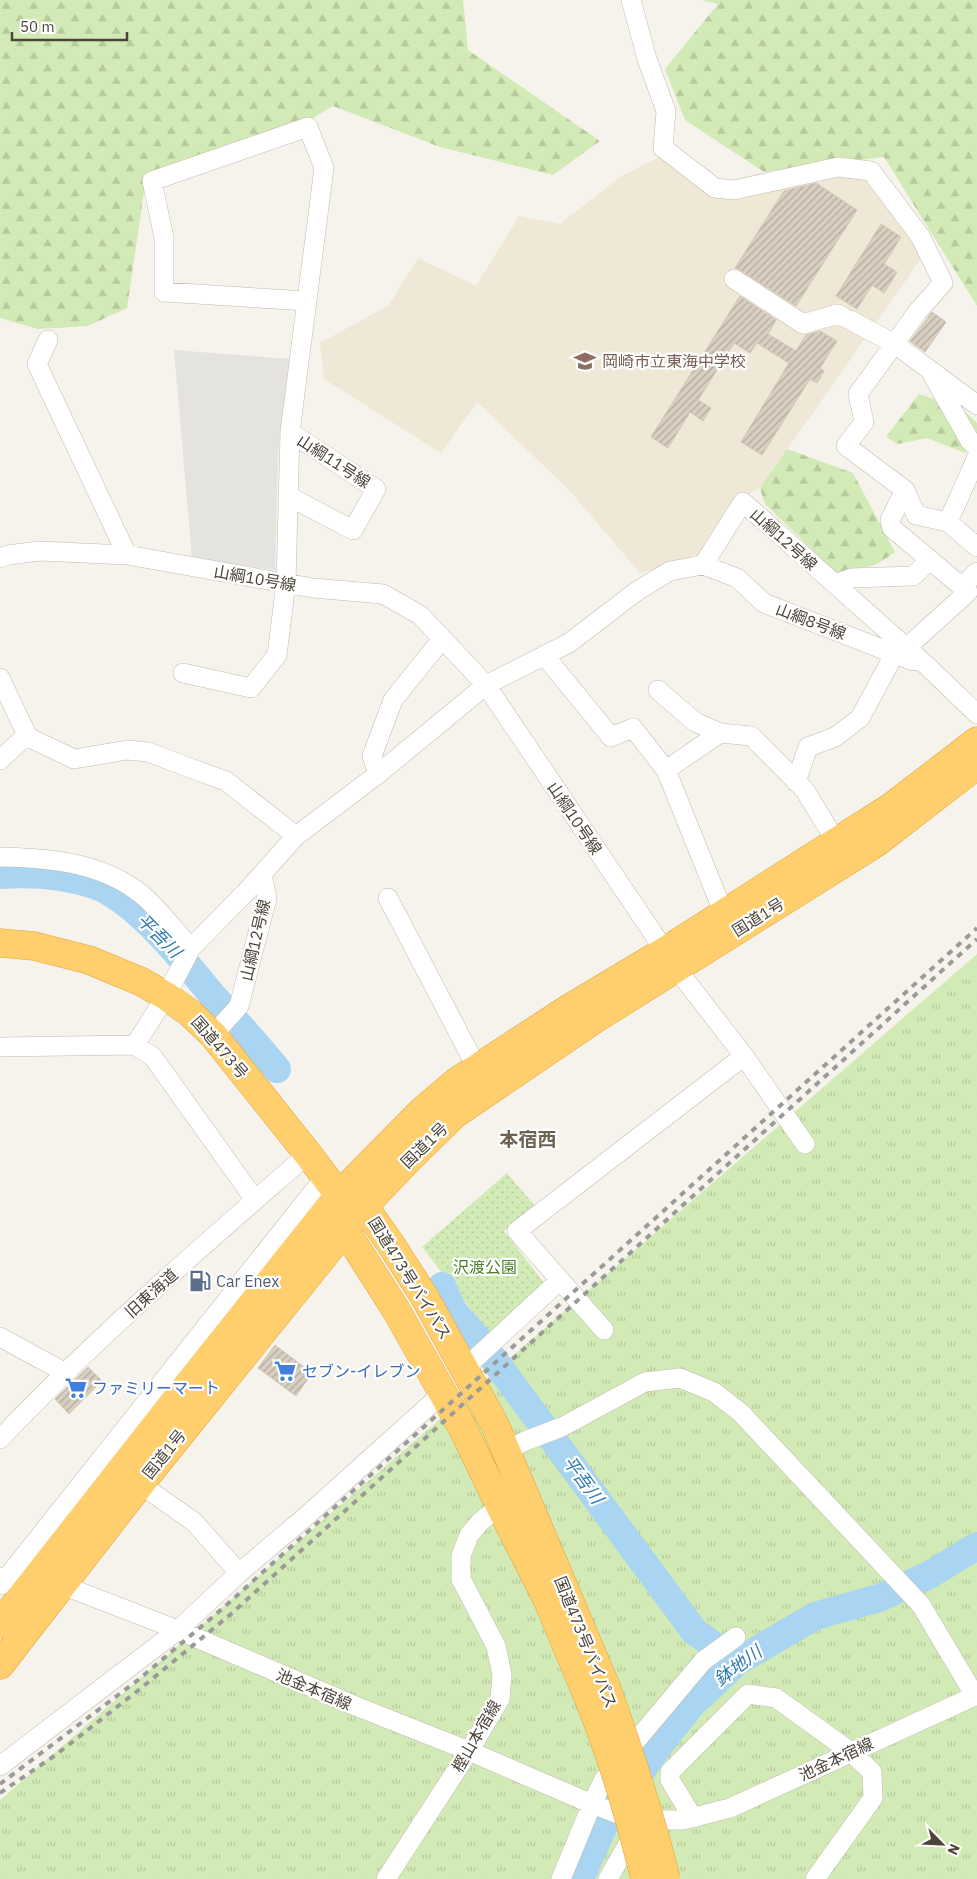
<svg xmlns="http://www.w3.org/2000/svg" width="977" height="1879" viewBox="0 0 977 1879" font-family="'IBM Plex Sans','Noto Sans JP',sans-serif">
	<defs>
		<pattern id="grass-tufts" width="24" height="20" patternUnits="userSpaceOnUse" patternTransform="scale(1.25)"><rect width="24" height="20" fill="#d2eab5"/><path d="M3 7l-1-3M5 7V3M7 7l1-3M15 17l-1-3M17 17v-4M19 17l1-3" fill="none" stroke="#b6ca9c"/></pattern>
		<pattern id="forest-firs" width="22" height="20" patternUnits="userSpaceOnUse" patternTransform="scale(1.25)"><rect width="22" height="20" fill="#d2eab5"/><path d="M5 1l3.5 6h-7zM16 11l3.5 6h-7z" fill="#b6ca9c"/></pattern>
		<pattern id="park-dots" width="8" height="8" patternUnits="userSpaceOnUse" patternTransform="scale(1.25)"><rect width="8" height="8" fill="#d2eab5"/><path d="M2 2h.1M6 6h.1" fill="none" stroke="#b6ca9c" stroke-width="1.8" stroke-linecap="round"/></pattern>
		<pattern id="building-hatch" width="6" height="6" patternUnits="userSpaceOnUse" patternTransform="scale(1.25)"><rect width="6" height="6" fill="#d8cfc1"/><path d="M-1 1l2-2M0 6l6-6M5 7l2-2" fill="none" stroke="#b1aa9e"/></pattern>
	</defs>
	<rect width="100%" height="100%" fill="#f6f3ec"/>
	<path fill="#efe8d6" d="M 663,155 L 712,193 L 826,175 L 866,176 L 923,256 L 760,488 L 728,506 L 700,557 L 640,573 L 568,489 L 477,402 L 441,453 L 324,379 L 320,343 L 389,305 L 418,258 L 476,286 L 519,216 L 560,224 L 620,177 Z"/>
	<path fill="url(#grass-tufts)" d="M 977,954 L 977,1879 L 0,1879 L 0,1800 Z"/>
	<path fill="url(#forest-firs)" d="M 0,0 L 463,0 L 468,50 L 600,141 L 553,175 L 440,147 L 333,106 L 310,120 L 146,178 L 127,308 L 88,326 L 38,329 L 0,318 Z
		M 702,0 L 977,0 L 977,306 L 884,157 L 764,172 L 685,120 L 665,69 L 718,4 Z
		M 919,394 L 961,408 L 977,423 L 977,438 L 965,453 L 927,438 L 898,444 L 886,437 Z
		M 787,449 L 853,473 L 895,552 L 879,563 L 839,576 L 765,504 L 760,488 Z"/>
	<path fill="url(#park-dots)" d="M 507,1173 L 536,1207 L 504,1231 L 548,1288 L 492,1337 L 422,1247 Z"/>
	<path fill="#e5e3e0" d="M 174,350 L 290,359 L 278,451 L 275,570 L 192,558 Z"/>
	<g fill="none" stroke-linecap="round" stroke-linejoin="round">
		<path stroke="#a9d4f2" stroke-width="28" d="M 0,875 C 31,873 64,875 94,885 C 135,899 184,961 212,995 C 234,1019 256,1044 277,1069
			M 442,1286 L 453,1311 L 480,1341 L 694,1631 L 737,1662
			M 580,1879 L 603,1827 L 657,1748 L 691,1705 L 737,1662 L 815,1616 L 879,1598 L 929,1575 L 977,1546"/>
	</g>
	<path fill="url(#building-hatch)" stroke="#d3c7b4" d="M 816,183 L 857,210 L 796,306 L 740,270 L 735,268 L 784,191 Z
		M 881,224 L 901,237 L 884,264 L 897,272 L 884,293 L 872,285 L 857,309 L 836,296 Z
		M 740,296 L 776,320 L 768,334 L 796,351 L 806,335 L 820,331 L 837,341 L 820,368 L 824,371 L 817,383 L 810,379 L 762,455 L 741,442 L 789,363 L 757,343 L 750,353 L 734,343 L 698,400 L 711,408 L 703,421 L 690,412 L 668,448 L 651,437 Z
		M 932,312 L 946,322 L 925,352 L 910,341 Z
		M 275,1345 L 312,1373 L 296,1396 L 258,1368 Z
		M 88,1367 L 102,1381 L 69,1414 L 55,1399 Z"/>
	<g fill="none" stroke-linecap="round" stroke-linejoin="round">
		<g stroke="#c2bbae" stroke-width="20">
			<path id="minor" d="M 631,0 L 647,59 L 666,111 L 663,148 L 715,188 L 734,190 L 838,167 L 871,171 L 920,236 L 943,283 L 918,311 L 858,394 L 864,422 L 846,446 L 905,490 L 890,520 L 892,528 L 930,560 L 913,576 L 852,578 L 835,584
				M 734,279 L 803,324 L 838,314 L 843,317
				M 850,320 L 895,344 L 977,405
				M 48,340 L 37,364 L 127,555
				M 933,376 L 970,441 L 977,447
				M 905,490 L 916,515 L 948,522 L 977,547
				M 288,496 L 353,530 L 376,489 L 290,432
				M 948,522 L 977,457
				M 0,558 L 8,555 L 39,551 L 127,555 L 313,588 L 383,594 L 420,615 L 486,685 L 665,951
				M 703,565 L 737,578 L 764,603 L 913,661
				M 961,587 L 977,572
				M 906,648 L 968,592 L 930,560
				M 544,655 L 611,737 L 633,728 L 666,770 L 724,914
				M 183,673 L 251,688 L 277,655 L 286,583 L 290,432 L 324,168 L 308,127 L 152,181 L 164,238 L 164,292 L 307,301
				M 0,678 L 27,735 L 30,738 L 74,759 L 127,750 L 148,752 L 190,768 L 226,781 L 296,836
				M 658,690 L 695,722 L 720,733
				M 0,760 L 27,735
				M 666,770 L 720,733 L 751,736 L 804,789 L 837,843
				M 378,774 L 372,756 L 393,700 L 442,639
				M 796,782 L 808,747 L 835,737 L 860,718 L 895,653
				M 0,857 C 53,858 110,863 150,902 C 165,917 177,933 191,948
				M 388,898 L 477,1068
				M 676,968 L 744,1056 L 805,1144
				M 213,1035 L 239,1006 L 267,898 L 262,875
				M 135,1045 L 166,996 L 191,948 L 246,892 L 296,836 L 378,774 L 486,685 L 569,643 L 637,591 L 670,571 L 703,565 L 743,502 L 927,666 L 977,714
				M 0,1047 L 135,1045 L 153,1057 L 255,1200
				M 604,1330 L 517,1231 L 744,1056
				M 0,1337 L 66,1373
				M 465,1368 L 559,1281
				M 0,1439 C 96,1337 203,1246 308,1154
				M 507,1451 L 525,1441 L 562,1427 L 645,1382 L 680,1378 L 714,1392 L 741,1413 L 921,1605 L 975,1696
				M 140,1484 L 194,1522 L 239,1573
				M 0,1577 L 35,1579 L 62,1585 L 178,1630 L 358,1707 L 469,1751 L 592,1804 L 623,1816 L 659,1820 L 683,1820 L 730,1808 L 977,1695
				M 1,1585 L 325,1177
				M 0,1766 L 178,1630 L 239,1573 L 304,1518 L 443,1393
				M 693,1818 L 670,1780 L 670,1772 L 748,1694 L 776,1698 L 851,1752 L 872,1772 L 873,1798 L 815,1879
				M 386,1879 L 469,1751 L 500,1699 L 502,1675 L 496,1646 L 461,1579 L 461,1556 L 469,1535 L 480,1522 L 500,1506
				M 561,1879 L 592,1804 L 604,1779 L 703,1661 L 736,1637
				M 608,1879 L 636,1830"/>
		</g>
		<g stroke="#e0a43c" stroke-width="29">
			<path id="highway" d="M 0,943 L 34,946 L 89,960 L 142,982 L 166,996 L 190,1013 L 213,1035 L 308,1154 L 339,1195 L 345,1230 L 396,1310 L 462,1427 L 500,1506 L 548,1601 L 588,1697
				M 348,1199 L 364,1206 L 392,1246 L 424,1296 L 495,1425 L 606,1687
				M 0,1624 L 175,1401 L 339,1195 L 423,1110 L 456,1082 L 568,1009 L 665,951 L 891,807 L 977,741
				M 0,1665 L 145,1478 L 364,1206 L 407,1161 L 455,1114 L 595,1019 L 876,843 L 977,765"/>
		</g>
		<use href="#minor" stroke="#fff" stroke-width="19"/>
		<use href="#highway" stroke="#ffcf6e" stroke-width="28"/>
		<path stroke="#9a9a9a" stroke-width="4" stroke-dasharray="6 6" stroke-linecap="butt" d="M 0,1784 L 138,1680 L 222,1609 L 977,928
			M 0,1793 L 57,1754 L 140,1689 L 231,1614 L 977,939"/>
		<g stroke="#e0a43c" stroke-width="29" stroke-linecap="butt">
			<path id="highway-bridge" d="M 606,1687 C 629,1751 650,1813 666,1879
				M 588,1697 C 612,1756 630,1817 645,1879"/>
		</g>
		<use href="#highway-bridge" stroke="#ffcf6e" stroke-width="28"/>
	</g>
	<defs>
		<g id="school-bare" transform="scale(1.725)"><path d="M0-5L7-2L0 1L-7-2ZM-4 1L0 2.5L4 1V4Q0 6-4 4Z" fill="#8d6e63" stroke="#fff" stroke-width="2.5" paint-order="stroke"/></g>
		<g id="fuel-bare" transform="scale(1.725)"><path d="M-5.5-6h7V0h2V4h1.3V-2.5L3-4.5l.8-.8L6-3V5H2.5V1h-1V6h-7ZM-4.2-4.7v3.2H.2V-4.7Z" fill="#5c6f8a" stroke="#fff" stroke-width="2.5" paint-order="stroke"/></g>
		<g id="supermarket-bare" transform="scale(1.725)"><path d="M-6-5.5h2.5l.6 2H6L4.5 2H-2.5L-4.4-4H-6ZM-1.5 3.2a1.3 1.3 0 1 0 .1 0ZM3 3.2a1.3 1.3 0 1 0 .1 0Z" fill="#3f7fe0" stroke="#fff" stroke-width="2.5" paint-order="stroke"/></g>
	</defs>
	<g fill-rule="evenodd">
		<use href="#school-bare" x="585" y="361"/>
		<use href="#fuel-bare" x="200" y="1281"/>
		<use href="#supermarket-bare" x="285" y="1371"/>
		<use href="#supermarket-bare" x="76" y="1388"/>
	</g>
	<g text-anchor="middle" stroke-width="4.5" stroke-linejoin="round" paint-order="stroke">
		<g font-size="16" fill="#785e54" stroke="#fff" text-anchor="start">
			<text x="602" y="367">岡崎市立東海中学校</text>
		</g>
		<g font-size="16" fill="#4b4439" stroke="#fff">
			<text transform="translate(334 461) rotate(33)" y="6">山綱11号線</text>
			<text transform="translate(784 539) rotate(42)" y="6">山綱12号線</text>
			<text transform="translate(255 578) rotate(10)" y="6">山綱10号線</text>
			<text transform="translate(811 621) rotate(21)" y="6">山綱8号線</text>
			<text transform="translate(575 818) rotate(56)" y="6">山綱10号線</text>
			<text transform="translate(758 917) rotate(-32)" y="6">国道1号</text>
			<text transform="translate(255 940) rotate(-77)" y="6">山綱12号線</text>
			<text transform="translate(220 1047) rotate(49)" y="6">国道473号</text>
			<text transform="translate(424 1145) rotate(-44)" y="6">国道1号</text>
			<text transform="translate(410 1278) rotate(58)" y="6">国道473号バイパス</text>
			<text transform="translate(151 1293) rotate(-42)" y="6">旧東海道</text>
			<text transform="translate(164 1454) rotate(-51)" y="6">国道1号</text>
			<text transform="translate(586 1642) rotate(68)" y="6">国道473号バイパス</text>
			<text transform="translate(314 1689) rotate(23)" y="6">池金本宿線</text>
			<text transform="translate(476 1736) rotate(-60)" y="6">樫山本宿線</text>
			<text transform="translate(836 1759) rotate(-25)" y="6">池金本宿線</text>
		</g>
		<g font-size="16" fill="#4a7f2a" stroke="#fff">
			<text x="485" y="1273">沢渡公園</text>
		</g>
		<g font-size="16" fill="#4e5e75" stroke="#fff" text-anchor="start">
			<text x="216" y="1287">Car Enex</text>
		</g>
		<g font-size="16" fill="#366cbe" stroke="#fff" text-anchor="start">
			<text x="302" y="1377">セブン-イレブン</text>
			<text x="92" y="1394">ファミリーマート</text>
		</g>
		<g font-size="18" font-style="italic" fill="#2e7ab2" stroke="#fff">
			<text transform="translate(159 936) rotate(45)" y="6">平吾川</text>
			<text transform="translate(583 1480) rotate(54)" y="6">平吾川</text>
			<text transform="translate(738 1666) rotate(-37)" y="6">鉢地川</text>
		</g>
		<g font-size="19" font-weight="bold" fill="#6e6250" stroke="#fff">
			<text x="528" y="1146">本宿西</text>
		</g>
	</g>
	<g transform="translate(942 1844) rotate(114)" stroke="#ffffff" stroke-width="4" paint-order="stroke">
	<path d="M0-4L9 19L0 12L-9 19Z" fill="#4b4439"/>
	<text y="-8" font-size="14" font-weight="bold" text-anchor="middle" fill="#4b4439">N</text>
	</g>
	<path d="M12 32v8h115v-8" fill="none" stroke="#4b4439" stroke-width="2.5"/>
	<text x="20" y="32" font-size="15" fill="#4b4439" stroke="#ffffff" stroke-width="4" paint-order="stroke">50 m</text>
</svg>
